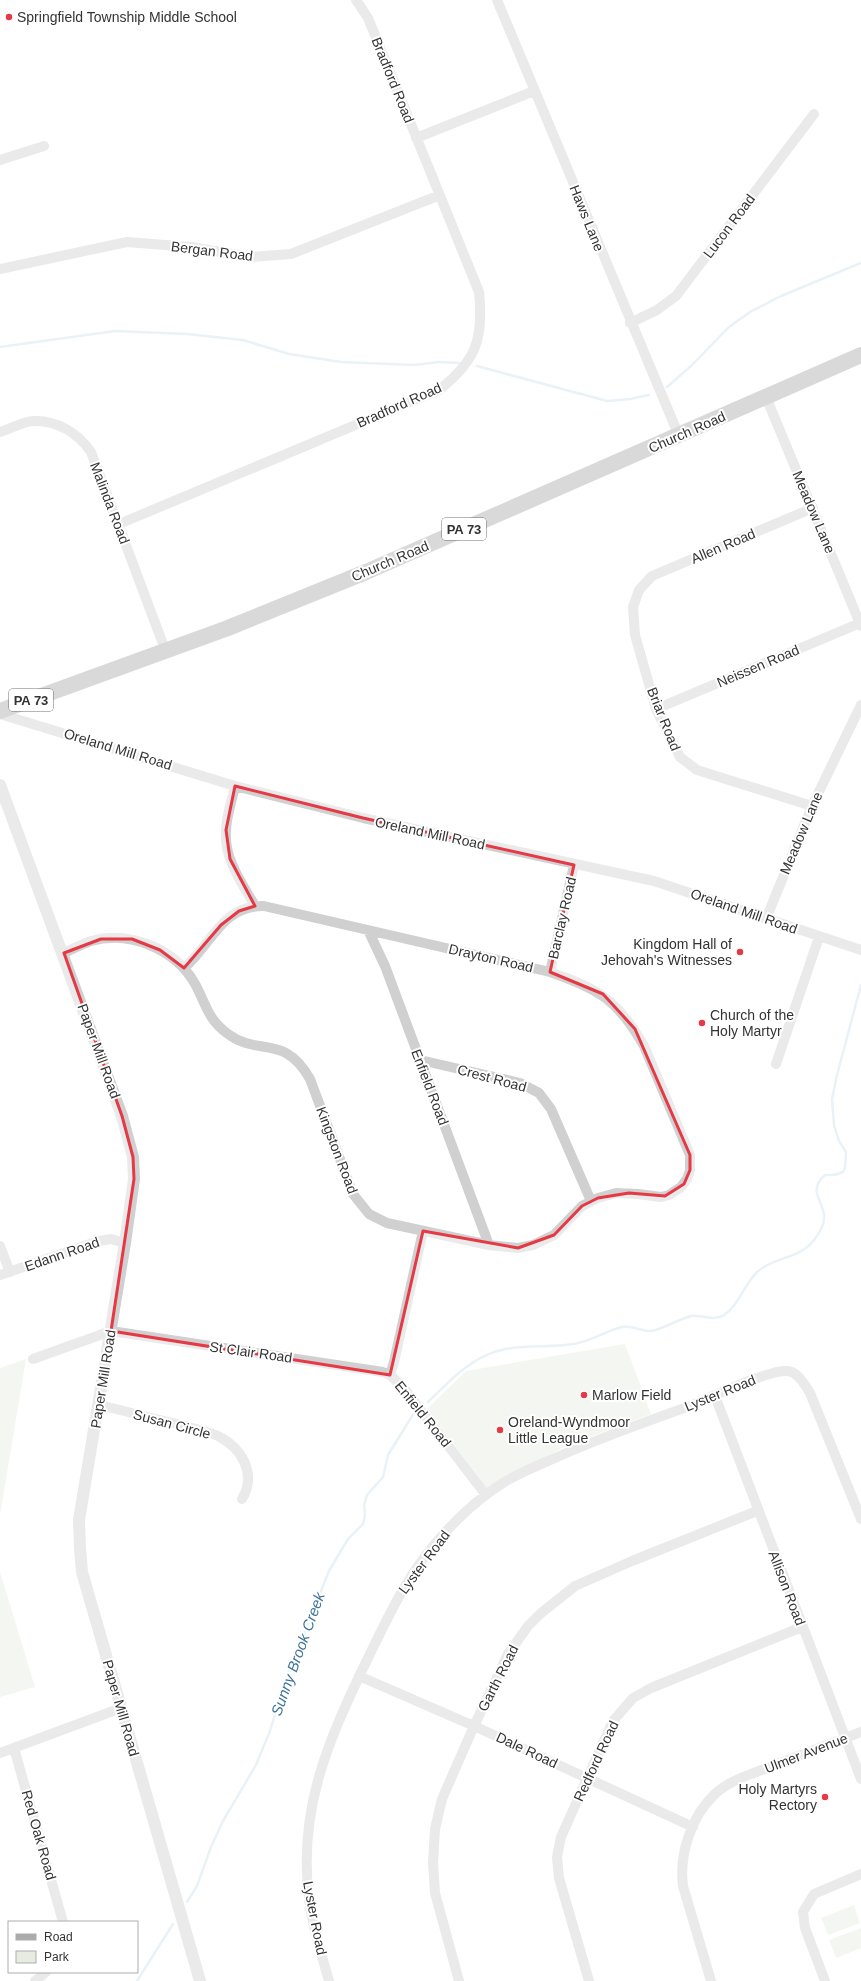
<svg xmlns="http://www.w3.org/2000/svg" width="861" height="1981" viewBox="0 0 861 1981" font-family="Helvetica,sans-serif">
	<rect width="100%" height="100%" fill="#fff"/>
	<path fill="#e6ecdf" d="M 625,1344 L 651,1414 L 568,1445 L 487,1488 L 427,1409 L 466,1371 Z
		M 26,1359 L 0,1515 L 0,1368 Z
		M 0,1572 L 35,1687 L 0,1697 Z
		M 854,1905 L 860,1923 L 828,1935 L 821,1918 Z
		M 861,1928 L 861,1948 L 836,1958 L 829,1940 Z"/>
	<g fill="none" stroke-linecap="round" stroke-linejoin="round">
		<path stroke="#cfe2ee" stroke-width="2.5" d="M 0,347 L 115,331 L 187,334 L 243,340 L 289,354 L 341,362 L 414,365 L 439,362 L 459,363
			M 477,366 L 607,401 L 630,399 L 649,395
			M 667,387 L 691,366 L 729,327 L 750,312 L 781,296 L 861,263
			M 428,1402 C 449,1382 471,1357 501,1350 C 524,1344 550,1348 573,1344 C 590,1342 605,1331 622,1327 C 633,1325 643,1332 651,1331 C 665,1329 678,1319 691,1316 C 701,1314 713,1322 724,1315 C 739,1305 744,1285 757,1272 C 779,1253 806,1262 822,1227 C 832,1205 803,1194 825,1175 L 834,1175 L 843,1172 L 845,1168 L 846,1152 L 839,1141 L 834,1125 L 832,1099 L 837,1075 L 861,985
			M 187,1902 L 197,1886 L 211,1847 L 223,1821 L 256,1765 L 270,1731 L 286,1678 L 329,1571 L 348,1539 L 363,1524 L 365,1515 L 364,1505 L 367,1495 L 383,1477 L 388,1455 L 414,1413
			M 137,1981 L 173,1924"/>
		<path stroke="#d0d0d0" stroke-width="10" d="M 497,0 L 679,436
			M 416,138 L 534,91
			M 0,160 L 44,146
			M 0,269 L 127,242 L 191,247 L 250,257 L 291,254 L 440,195
			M 630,323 L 657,310 L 676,296 L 814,114
			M 766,397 L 861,626
			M 0,432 C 10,429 22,422 33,421 C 57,420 78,433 91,452 L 166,652
			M 119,524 L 439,390 C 476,361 484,339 479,292 L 368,18 L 356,0
			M 656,709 L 860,623
			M 0,714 L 235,786 L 363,818 L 654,881 L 861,950
			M 235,786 C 232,801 226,816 226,832 C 224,859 242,883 255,906
			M 812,806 L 697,770 L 680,757 L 656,709 L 635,635 L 633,607 L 639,590 L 652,576 L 813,508
			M 766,919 L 812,806 L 861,705
			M 368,930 L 385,966 L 489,1245
			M 64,953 C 73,949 82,944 91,941 C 130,930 174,949 194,982 C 206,1003 207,1019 228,1034 C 259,1057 284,1033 310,1079 L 353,1194 L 369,1214 L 387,1223 L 489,1245 L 518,1248 L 533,1245 L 554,1235 L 582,1206 L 598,1198 L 616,1193 L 638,1194 L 661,1197 L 669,1195 L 681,1187 L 687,1179 L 690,1170 L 690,1155 L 644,1046 C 618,1000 599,989 550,972 L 264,906 C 221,905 211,946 184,968
			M 550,972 L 574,865
			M 420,1060 L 520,1083 L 539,1093 L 551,1109 L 591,1201
			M 776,1064 L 819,937
			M 0,1246 L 10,1272
			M 0,1275 L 99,1241 L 111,1239 L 125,1243
			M 33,1359 L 111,1331 L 383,1372 L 390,1375 L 403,1387 L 486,1495
			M 390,1375 L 394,1362 L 423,1231
			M 715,1396 L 861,1779
			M 99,1405 C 125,1411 151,1418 177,1424 C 190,1428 205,1430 218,1436 C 242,1448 257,1474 242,1499
			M 359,1676 L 474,1726 L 693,1827
			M 14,1748 L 63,1922
			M 0,1753 L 121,1708
			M 35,1981 L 46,1972
			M 329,1981 C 322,1956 314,1932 310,1907 C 296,1813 327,1743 367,1660 C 387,1619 405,1579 435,1544 C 455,1520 480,1497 506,1481 C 522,1472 539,1465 555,1458 C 599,1438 645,1422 690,1406 C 715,1396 745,1380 770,1374 C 776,1372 786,1370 792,1372 C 800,1376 806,1386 810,1393 L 861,1519
			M 459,1981 L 435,1893 L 433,1863 L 435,1829 L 442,1799 L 474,1726 L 508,1654 L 528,1626 L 540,1614 L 575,1586 L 632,1561 L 757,1511
			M 589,1981 L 559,1878 L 557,1857 L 561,1837 L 613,1721 L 633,1698 L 651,1688 L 802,1627
			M 711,1981 L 683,1886 C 679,1855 691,1816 715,1794 C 731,1779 755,1773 775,1765 C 804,1754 832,1743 861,1732
			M 825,1981 L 805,1928 L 803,1912 L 814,1894 L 861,1874"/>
		<path stroke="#d0d0d0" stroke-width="12" d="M 0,785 L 122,1116 L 133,1157 L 134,1179 L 125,1243 L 79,1520 L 80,1548 L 82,1572 L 200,1981"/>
		<path stroke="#ababab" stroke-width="16" d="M 0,711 L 228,628 L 366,572 L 861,355"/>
	</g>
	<path d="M0 0H861V1981H0ZM 235,786 L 363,818 L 574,865 L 550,972 L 603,994 L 635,1029 L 690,1155 L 690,1170 L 684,1184 L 665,1196 L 629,1193 L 598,1198 L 582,1206 L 554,1235 L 518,1248 L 423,1231 L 390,1375 L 111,1331 L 134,1179 L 133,1157 L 122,1116 L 64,953 L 101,939 L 132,939 L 160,950 L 184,968 L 221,925 L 239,911 L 255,906 L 230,859 L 226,830 Z" fill="#fff" fill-opacity=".55" fill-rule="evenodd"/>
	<path fill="none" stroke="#e63946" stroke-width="3" stroke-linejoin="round" d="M 235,786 L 363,818 L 574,865 L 550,972 L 603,994 L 635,1029 L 690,1155 L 690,1170 L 684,1184 L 665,1196 L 629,1193 L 598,1198 L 582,1206 L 554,1235 L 518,1248 L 423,1231 L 390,1375 L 111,1331 L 134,1179 L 133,1157 L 122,1116 L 64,953 L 101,939 L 132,939 L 160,950 L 184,968 L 221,925 L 239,911 L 255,906 L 230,859 L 226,830 Z"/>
	<g fill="#e63946" stroke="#fff" stroke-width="1.5">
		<circle cx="9" cy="17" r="4"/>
		<circle cx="740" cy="952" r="4"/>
		<circle cx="702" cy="1023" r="4"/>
		<circle cx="584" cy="1395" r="4"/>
		<circle cx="500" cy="1430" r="4"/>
		<circle cx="825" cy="1797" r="4"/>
	</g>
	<g text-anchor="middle" stroke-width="4" stroke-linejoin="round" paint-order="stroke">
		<g fill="#fff" stroke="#707070" stroke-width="1">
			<rect x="442" y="518" width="44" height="22" rx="3"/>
			<rect x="9" y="689" width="44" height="22" rx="3"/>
		</g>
		<g font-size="13" font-weight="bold" fill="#333">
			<text x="464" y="534">PA 73</text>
			<text x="31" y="705">PA 73</text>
		</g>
		<g font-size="14" fill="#333" stroke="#fff" text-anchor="start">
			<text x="17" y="22">Springfield Township Middle School</text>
			<text x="732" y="949" text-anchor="end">Kingdom Hall of<tspan x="732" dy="16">Jehovah's Witnesses</tspan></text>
			<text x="710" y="1020">Church of the<tspan x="710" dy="16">Holy Martyr</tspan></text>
			<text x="592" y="1400">Marlow Field</text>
			<text x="508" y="1427">Oreland-Wyndmoor<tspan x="508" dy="16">Little League</tspan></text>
			<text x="817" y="1794" text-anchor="end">Holy Martyrs<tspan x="817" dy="16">Rectory</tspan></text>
		</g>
		<g font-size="14" fill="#333" stroke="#fff">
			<text transform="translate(393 80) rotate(68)" y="5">Bradford Road</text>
			<text transform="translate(587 218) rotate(68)" y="5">Haws Lane</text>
			<text transform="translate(729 226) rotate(-53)" y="5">Lucon Road</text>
			<text transform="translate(212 251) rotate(7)" y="5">Bergan Road</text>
			<text transform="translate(399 405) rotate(-24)" y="5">Bradford Road</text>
			<text transform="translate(687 432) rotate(-24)" y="5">Church Road</text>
			<text transform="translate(110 503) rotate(69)" y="5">Malinda Road</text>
			<text transform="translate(814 512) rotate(67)" y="5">Meadow Lane</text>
			<text transform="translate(723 546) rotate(-23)" y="5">Allen Road</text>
			<text transform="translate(390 561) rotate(-23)" y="5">Church Road</text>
			<text transform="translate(758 666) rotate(-23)" y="5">Neissen Road</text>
			<text transform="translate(664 719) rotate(68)" y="5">Briar Road</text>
			<text transform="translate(118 749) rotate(17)" y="5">Oreland Mill Road</text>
			<text transform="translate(430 833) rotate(12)" y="5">Oreland Mill Road</text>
			<text transform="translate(801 833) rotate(-67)" y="5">Meadow Lane</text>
			<text transform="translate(744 911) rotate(19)" y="5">Oreland Mill Road</text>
			<text transform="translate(562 918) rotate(-77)" y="5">Barclay Road</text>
			<text transform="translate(491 958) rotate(13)" y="5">Drayton Road</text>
			<text transform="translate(99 1051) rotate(70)" y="5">Paper Mill Road</text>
			<text transform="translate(492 1078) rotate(15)" y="5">Crest Road</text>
			<text transform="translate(430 1087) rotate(69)" y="5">Enfield Road</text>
			<text transform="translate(337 1150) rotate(69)" y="5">Kingston Road</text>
			<text transform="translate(62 1254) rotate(-19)" y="5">Edann Road</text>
			<text transform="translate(251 1352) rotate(8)" y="5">St Clair Road</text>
			<text transform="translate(103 1379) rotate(-81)" y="5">Paper Mill Road</text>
			<text transform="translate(720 1393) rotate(-22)" y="5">Lyster Road</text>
			<text transform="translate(423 1414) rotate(51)" y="5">Enfield Road</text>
			<text transform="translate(172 1424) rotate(15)" y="5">Susan Circle</text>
			<text transform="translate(424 1562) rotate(-53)" y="5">Lyster Road</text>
			<text transform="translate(787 1588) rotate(69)" y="5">Allison Road</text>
			<text transform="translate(498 1678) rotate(-63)" y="5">Garth Road</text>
			<text transform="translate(121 1708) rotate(74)" y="5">Paper Mill Road</text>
			<text transform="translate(527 1750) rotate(25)" y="5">Dale Road</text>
			<text transform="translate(806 1753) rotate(-21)" y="5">Ulmer Avenue</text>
			<text transform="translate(596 1761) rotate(-65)" y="5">Redford Road</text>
			<text transform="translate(39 1835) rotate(74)" y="5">Red Oak Road</text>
			<text transform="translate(315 1918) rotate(79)" y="5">Lyster Road</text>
		</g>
		<g font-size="15" font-style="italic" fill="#3f7597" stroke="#fff">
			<text transform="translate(298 1654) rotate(-70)" y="5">Sunny Brook Creek</text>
		</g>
	</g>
	<rect x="8" y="1921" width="130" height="52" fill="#ffffff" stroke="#adadad"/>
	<rect x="16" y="1934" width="20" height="6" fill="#ababab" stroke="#adadad"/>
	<text x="44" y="1941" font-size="12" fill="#333333">Road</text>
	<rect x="16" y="1951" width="20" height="12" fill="#e6ecdf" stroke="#adadad"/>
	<text x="44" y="1961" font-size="12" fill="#333333">Park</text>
</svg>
